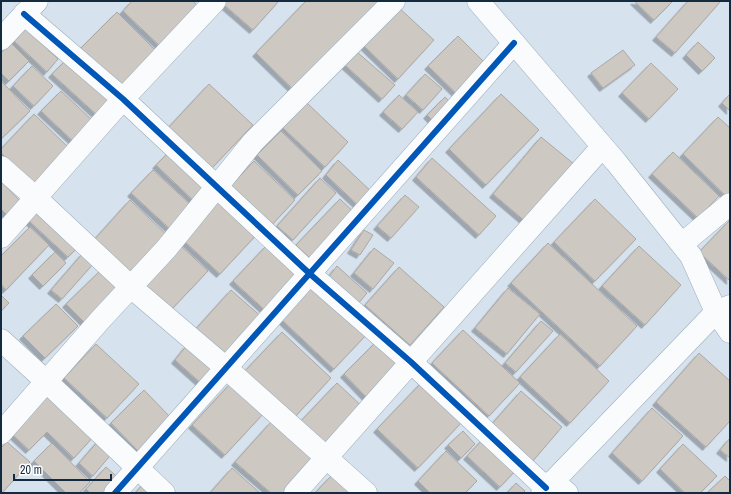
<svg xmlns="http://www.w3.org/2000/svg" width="731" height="494" viewBox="0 0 731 494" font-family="'Archivo Narrow',sans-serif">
	<defs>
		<filter id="shadow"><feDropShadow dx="-3.5" dy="3.5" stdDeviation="0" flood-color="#0004"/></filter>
	</defs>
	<rect width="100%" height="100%" fill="#d6e2ee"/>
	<path fill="#cdc8c2" stroke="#aca8a2" filter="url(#shadow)" d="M 132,1 L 193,1 L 200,8 L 162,48 L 123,11 Z
		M 224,1 L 279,1 L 253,30 L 222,3 Z
		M 306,1 L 391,1 L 299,95 L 256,53 Z
		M 634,1 L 673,1 L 654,20 Z
		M 688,1 L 721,1 L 675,53 L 656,37 Z
		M 398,7 L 434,40 L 398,79 L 363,45 Z
		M 117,12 L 160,55 L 124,91 L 81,48 Z
		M 26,29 L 58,59 L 47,72 L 14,41 Z
		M 458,36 L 488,66 L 459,96 L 428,66 Z
		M 698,42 L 715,58 L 702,71 L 686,55 Z
		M 11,43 L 29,61 L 9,81 L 1,73 L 1,53 Z
		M 623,50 L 635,65 L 603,88 L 591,73 Z
		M 357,52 L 395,85 L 382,99 L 345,65 Z
		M 66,60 L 112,102 L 98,116 L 52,74 Z
		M 651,63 L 678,89 L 649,119 L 622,93 Z
		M 32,66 L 53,86 L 34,106 L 13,86 Z
		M 425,74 L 442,89 L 423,110 L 406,95 Z
		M 1,81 L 30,111 L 1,139 Z
		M 209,84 L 253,125 L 211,169 L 167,129 Z
		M 61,91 L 94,122 L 75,143 L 41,111 Z
		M 501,94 L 539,130 L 486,185 L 449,149 Z
		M 730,94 L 730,111 L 722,103 Z
		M 399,95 L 418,112 L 402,129 L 383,112 Z
		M 445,97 L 455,107 L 437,125 L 427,115 Z
		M 307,103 L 348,142 L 325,167 L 283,128 Z
		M 34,114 L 70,149 L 35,185 L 1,153 L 1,149 Z
		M 718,117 L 730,128 L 730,194 L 727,197 L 683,154 Z
		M 281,131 L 322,171 L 298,195 L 257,155 Z
		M 541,137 L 574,164 L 526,222 L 493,194 Z
		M 170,151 L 208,186 L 194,201 L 156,165 Z
		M 673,152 L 719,196 L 698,218 L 652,174 Z
		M 432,158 L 496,216 L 479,235 L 416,177 Z
		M 338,160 L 375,195 L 362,209 L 326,175 Z
		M 254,161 L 295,200 L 269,228 L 228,189 Z
		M 153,170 L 192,206 L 170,229 L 131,193 Z
		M 320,178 L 336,193 L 293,240 L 277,226 Z
		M 1,181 L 22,203 L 8,216 L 1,209 Z
		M 405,195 L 419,207 L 391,238 L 377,226 Z
		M 223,197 L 260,231 L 220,274 L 183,240 Z
		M 340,199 L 357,215 L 314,262 L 296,245 Z
		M 595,199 L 636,239 L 595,281 L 554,242 Z
		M 130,200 L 169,237 L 132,277 L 93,241 Z
		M 40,209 L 79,246 L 68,257 L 29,221 Z
		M 729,221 L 730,222 L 730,281 L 699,252 Z
		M 30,227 L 49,245 L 6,290 L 1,284 L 1,256 Z
		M 364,230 L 373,235 L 360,255 L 351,250 Z
		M 548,243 L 637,326 L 600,366 L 511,283 Z
		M 267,245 L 302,276 L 268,313 L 233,281 Z
		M 181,246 L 208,271 L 170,311 L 143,285 Z
		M 639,246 L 681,285 L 645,325 L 602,286 Z
		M 374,248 L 394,263 L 373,289 L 354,273 Z
		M 55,252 L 66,263 L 43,286 L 32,275 Z
		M 83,253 L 94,263 L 62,299 L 51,290 Z
		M 337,266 L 367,293 L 357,305 L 327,279 Z
		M 399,267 L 444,307 L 410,345 L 365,305 Z
		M 102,269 L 121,288 L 86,324 L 66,304 Z
		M 315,284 L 368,333 L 334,369 L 282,320 Z
		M 508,288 L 540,314 L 507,354 L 475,328 Z
		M 231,290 L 264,319 L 227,361 L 194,331 Z
		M 1,295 L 9,303 L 1,311 Z
		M 56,304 L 78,326 L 45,358 L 23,336 Z
		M 541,321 L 553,331 L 516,372 L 505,363 Z
		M 463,330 L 520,383 L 489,416 L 432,363 Z
		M 282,332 L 331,378 L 293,419 L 243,373 Z
		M 560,334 L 609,381 L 570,423 L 520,377 Z
		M 379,339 L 404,365 L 369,400 L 344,374 Z
		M 96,344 L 139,384 L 107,418 L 64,378 Z
		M 187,345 L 216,370 L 203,385 L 175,360 Z
		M 699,353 L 730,381 L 730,421 L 706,447 L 656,402 Z
		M 422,382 L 463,421 L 418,468 L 377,429 Z
		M 231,383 L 264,413 L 225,455 L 192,425 Z
		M 337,383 L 365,409 L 327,449 L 299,423 Z
		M 144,390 L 172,419 L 139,452 L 111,423 Z
		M 521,391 L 562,427 L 532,462 L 491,425 Z
		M 50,393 L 94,436 L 74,458 L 47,432 L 29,450 L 11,433 Z
		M 652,408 L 683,436 L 642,481 L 612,453 Z
		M 271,422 L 314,460 L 285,493 L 271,493 L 235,462 Z
		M 463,431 L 475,444 L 461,458 L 448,445 Z
		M 486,436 L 519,467 L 500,487 L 467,456 Z
		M 730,438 L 730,458 L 720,450 Z
		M 99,440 L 113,452 L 93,476 L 79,463 Z
		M 7,442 L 30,462 L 2,493 L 1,493 L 1,448 Z
		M 52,443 L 90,482 L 79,493 L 66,493 L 34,461 Z
		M 683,444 L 717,476 L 700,493 L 685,493 L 660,469 Z
		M 446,451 L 477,481 L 465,493 L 430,493 L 418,481 Z
		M 106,467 L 123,482 L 113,493 L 90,493 L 86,489 Z
		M 232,468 L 260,493 L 210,493 Z
		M 331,476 L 350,493 L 315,493 Z
		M 725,476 L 730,481 L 730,493 L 707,493 Z
		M 148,479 L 162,493 L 135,493 Z
		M 516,483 L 525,491 L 523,493 L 507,493 Z"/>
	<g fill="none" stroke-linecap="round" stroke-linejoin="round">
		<g stroke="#9dadbc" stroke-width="23">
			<path id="minor" d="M 24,14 L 123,99 L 310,274 L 411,362 L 546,488
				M 1,39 L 37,1
				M 1,167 L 36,198 L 131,287 L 226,368 L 366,493
				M 1,237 L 123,99 L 215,1
				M 682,244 L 730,204
				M 1,340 L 47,382 L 164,493
				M 1,433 L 101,319 L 166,249 L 253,142 L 394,1
				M 553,481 L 567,493
				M 115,493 L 514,43
				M 295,493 L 602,147
				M 542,493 L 716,312 L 730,306"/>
		</g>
		<g stroke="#9dadbc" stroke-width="23">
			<path id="tertiary" d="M 478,1 L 616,162 L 691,256 L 716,312 L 730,332"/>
		</g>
		<use href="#minor" stroke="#f9fbfc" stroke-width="22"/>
		<use href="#tertiary" stroke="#f9fbfc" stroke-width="22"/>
		<g stroke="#fff" stroke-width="8">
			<path id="cycleway" d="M 24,14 L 123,99 L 310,274 L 411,362 L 546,488
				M 115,493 L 514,43"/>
		</g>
		<use href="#cycleway" stroke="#0057b8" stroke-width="6"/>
	</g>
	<rect width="731" height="494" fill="none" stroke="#132a3f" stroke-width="4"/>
	<path d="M14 474v6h97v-6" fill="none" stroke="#132a3f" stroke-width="2"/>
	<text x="20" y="474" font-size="12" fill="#132a3f" stroke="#ffffff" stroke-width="3" paint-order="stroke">20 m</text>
</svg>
